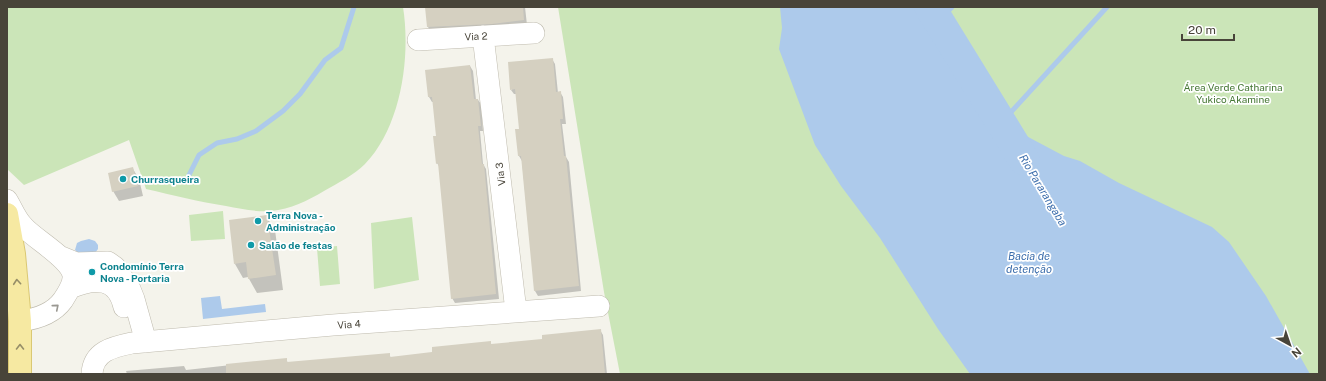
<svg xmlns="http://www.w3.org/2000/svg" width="1326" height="381" viewBox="0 0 1326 381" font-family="'Public Sans',sans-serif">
	<rect width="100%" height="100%" fill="#f4f3eb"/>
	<path fill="#cbe5b8" d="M 7,7 L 403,7 C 411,57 401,127 365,164 C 354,175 338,183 324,191 C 307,201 291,209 271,211 C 256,212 241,209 226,206 C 199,202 173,195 146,189 L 129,140 L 24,185 L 7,169 Z
		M 558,7 L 1319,7 L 1319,374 L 1159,374 L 991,105 L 1155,374 L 620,374 L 604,292 Z
		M 223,211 L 225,239 L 191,241 L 189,215 Z
		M 412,217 L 419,280 L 374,289 L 371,223 Z
		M 337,246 L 340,284 L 320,286 L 317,248 Z"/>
	<path fill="#adcaeb" d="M 780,7 L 930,7 L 1002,123 L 1064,156 L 1080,161 L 1119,183 L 1212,227 L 1229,242 L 1266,296 L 1310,374 L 970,374 L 938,329 L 880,238 L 841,186 L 815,145 L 779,49 L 782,28 Z
		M 89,239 L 95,241 L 98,245 L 98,249 L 95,253 L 78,253 L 75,250 L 77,243 L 81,241 Z
		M 220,296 L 222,309 L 265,304 L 266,312 L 203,319 L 201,298 Z"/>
	<path fill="#0003" d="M 426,7 L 525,7 L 527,25 L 431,32 L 428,27 Z
		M 552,59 L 555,64 L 558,93 L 560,92 L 563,97 L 566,124 L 562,124 L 566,157 L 569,162 L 581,291 L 538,296 L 535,291 L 522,161 L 519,156 L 517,130 L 520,129 L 516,94 L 514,94 L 511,90 Z
		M 470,66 L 473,71 L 476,100 L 478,100 L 481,104 L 483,131 L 480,131 L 483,164 L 486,169 L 499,299 L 455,303 L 452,298 L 440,168 L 437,163 L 437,137 L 434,102 L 432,102 L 429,97 L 426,71 Z
		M 133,169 L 139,179 L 143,196 L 119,201 L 113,191 Z
		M 266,216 L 275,230 L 283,290 L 257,293 L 248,277 L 243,278 L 235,264 Z
		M 600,330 L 603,335 L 607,374 L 127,374 L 126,371 L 184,366 L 186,370 L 286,359 L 288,363 L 389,354 L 391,358 L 433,353 L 490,342 L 492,345 L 544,340 Z"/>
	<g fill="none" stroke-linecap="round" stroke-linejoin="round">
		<path stroke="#adcaeb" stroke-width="5" d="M 939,21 L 952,7
			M 1001,123 L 1107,7
			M 189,175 L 199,155 L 217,143 L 237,139 L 256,131 L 283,111 L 300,94 L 325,60 L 341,48 L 354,7"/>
		<path stroke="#adcaeb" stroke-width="31" d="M 930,7 L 1024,160"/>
	</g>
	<path fill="#d5d0c1" d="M 425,7 L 523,7 L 524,20 L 492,24 L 427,27 Z
		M 553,58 L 556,92 L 561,91 L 563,119 L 560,119 L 564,156 L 566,156 L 579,286 L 534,291 L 521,156 L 518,156 L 515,129 L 519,129 L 515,89 L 510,90 L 508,62 Z
		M 470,65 L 474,99 L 478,99 L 481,126 L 478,126 L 482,164 L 484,164 L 496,294 L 451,299 L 438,163 L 436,164 L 433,136 L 436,136 L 432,97 L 428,97 L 425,70 Z
		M 133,167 L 138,186 L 112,192 L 108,173 Z
		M 267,215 L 276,275 L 248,279 L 246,262 L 234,264 L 229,220 Z
		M 601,329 L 605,374 L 226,374 L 226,364 L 287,358 L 287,362 L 390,353 L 390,357 L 432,352 L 432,347 L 491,341 L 491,344 L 542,339 L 542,335 Z"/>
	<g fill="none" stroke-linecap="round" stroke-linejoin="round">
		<g stroke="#bfbbae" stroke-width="22">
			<path id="minor" d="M 483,36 L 516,311
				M 418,40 L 534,33
				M 7,200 C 12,208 16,219 23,226 C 34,239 70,258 73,275 C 74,283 67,294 63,300 C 53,314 37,319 20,321
				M 59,256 L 76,263 L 108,262 L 115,267 L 130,289 L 134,299 L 146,342
				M 70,288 C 94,278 117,276 124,307
				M 92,374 C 93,351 113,347 132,343 L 333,325 L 599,306"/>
		</g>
		<g stroke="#dac873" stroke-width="24">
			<path id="major" d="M 7,214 L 14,254 L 20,321 L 20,374"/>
		</g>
		<use href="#minor" stroke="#fff" stroke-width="21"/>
		<use href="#major" stroke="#f6e9a2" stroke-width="22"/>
	</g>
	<defs><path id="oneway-chevron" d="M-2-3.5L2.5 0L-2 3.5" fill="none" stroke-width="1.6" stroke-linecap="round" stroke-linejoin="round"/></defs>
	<g stroke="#968e68">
		<use href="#oneway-chevron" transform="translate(17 282) rotate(-95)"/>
		<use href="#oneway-chevron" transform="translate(20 347) rotate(-90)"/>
	</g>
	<use stroke="#9a9892" href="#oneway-chevron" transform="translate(56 307) rotate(-40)"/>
	<g fill="#0f9aa8" stroke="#fff" stroke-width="1.5">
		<circle cx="123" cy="179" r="4"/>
		<circle cx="258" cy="221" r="4"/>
		<circle cx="251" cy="245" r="4"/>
		<circle cx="92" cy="272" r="4"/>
	</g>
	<g text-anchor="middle" stroke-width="3.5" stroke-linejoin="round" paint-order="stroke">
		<g font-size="10" fill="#484439" stroke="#fff">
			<text transform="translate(476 36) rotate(-3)" y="4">Via 2</text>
			<text transform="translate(500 174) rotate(-97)" y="4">Via 3</text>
			<text transform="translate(349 324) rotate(-4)" y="4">Via 4</text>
		</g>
		<g font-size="10" fill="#427531" stroke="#fff">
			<text x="1233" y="91">Área Verde Catharina<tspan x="1233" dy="12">Yukico Akamine</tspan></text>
		</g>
		<g font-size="10" font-weight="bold" fill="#0d838f" stroke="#fff" text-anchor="start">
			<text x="131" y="183">Churrasqueira</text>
			<text x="266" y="219">Terra Nova -<tspan x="266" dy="12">Administração</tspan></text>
			<text x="259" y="249">Salão de festas</text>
			<text x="100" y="270">Condomínio Terra<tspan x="100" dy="12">Nova - Portaria</tspan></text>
		</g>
		<g font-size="11" font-style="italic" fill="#3b6dac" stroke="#fff">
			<text transform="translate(1043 190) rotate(59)" y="4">Rio Pararangaba</text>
			<text x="1029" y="260">Bacia de<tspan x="1029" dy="13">detenção</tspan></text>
		</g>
	</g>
	<rect width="1326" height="381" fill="none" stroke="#484439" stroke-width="16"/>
	<g transform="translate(1290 345) rotate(140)" stroke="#ffffff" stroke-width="3" paint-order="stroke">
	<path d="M0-3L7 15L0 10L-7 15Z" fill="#484439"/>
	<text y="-6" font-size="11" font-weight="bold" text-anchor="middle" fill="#484439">N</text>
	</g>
	<path d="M1182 34v6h52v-6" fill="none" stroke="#484439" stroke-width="2"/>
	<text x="1188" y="34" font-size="12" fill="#484439" stroke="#ffffff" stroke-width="3" paint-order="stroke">20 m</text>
</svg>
